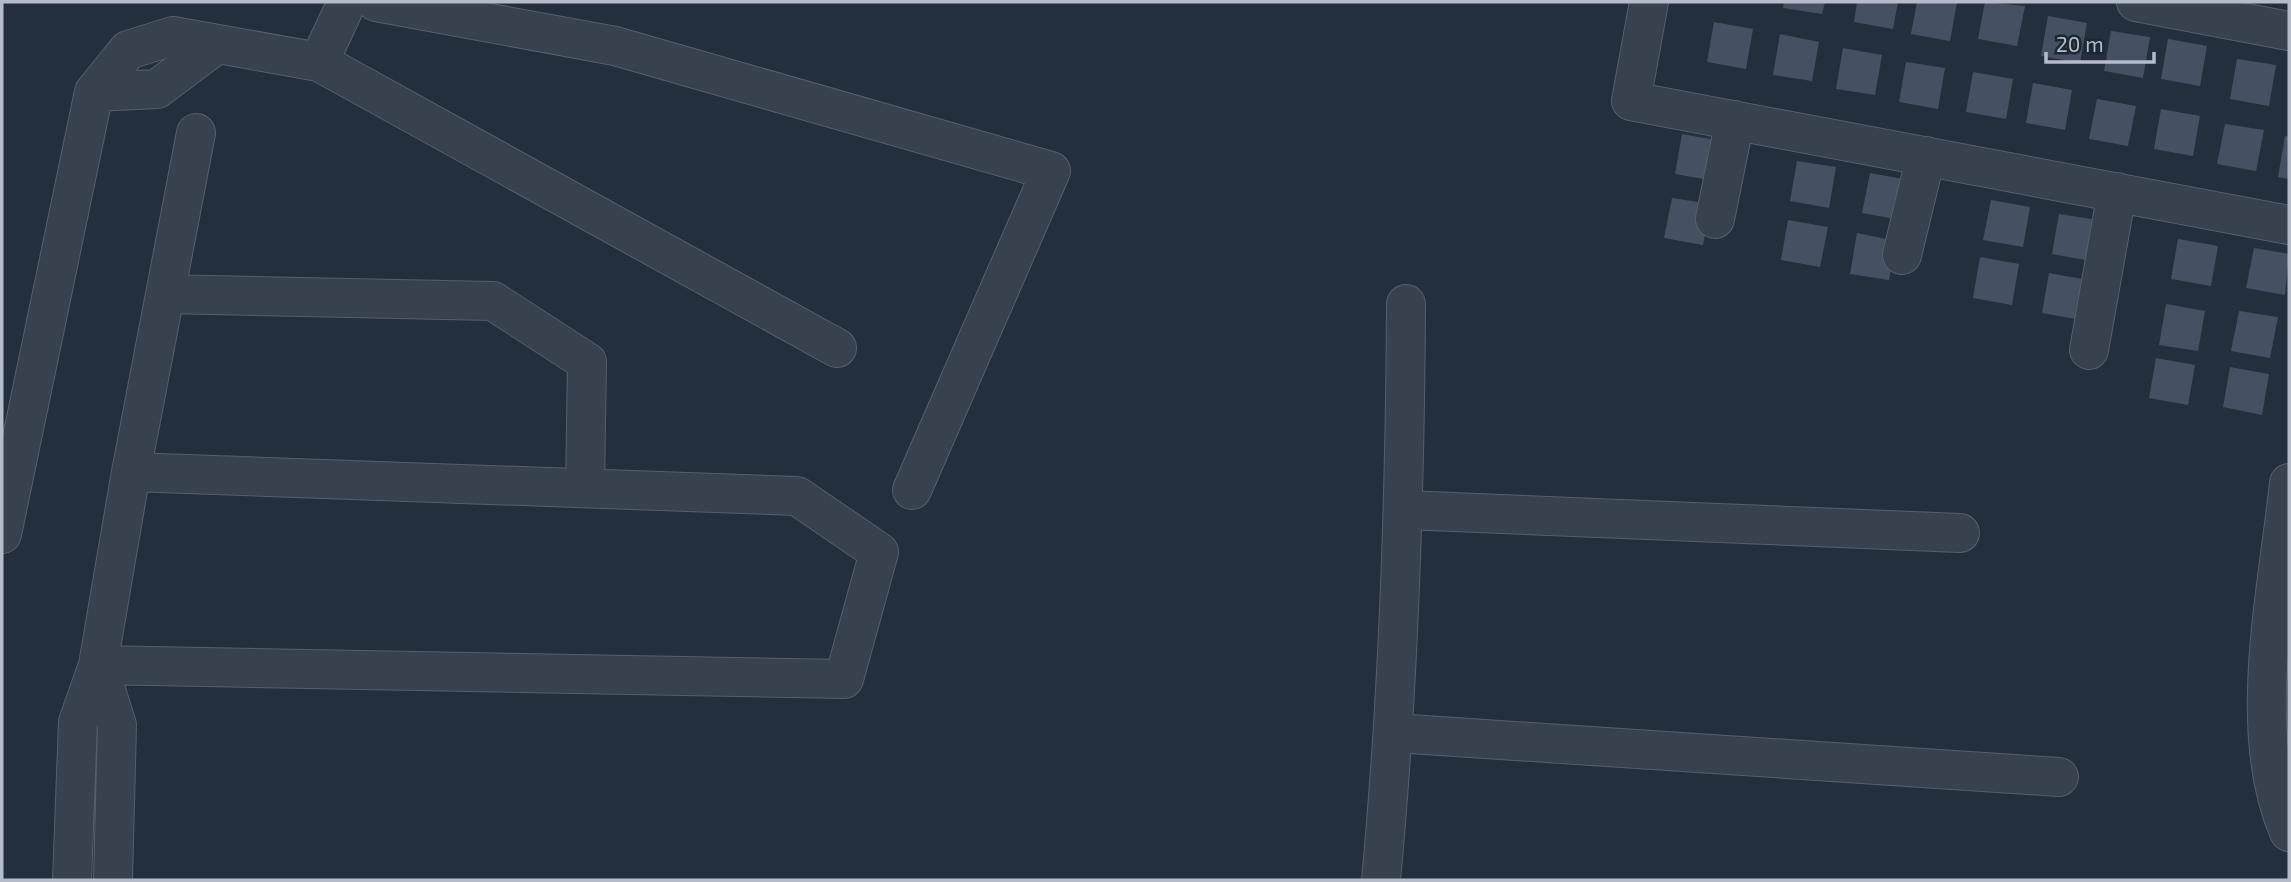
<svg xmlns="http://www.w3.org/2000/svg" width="2291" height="882" viewBox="0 0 2291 882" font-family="'Exo 2',sans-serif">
	<rect width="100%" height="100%" fill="#242f3e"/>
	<path fill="#455162" d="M 1784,2 L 1825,2 L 1822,14 L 1783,8 Z
		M 1857,2 L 1898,2 L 1893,29 L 1854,22 Z
		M 1917,2 L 1957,2 L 1950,41 L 1911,34 Z
		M 1985,2 L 2025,6 L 2017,46 L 1978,39 Z
		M 2048,16 L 2087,23 L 2080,63 L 2041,56 Z
		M 1714,22 L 1753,29 L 1746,69 L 1707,62 Z
		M 2111,31 L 2150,37 L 2143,78 L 2104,71 Z
		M 1780,34 L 1819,42 L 1812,81 L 1773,75 Z
		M 2168,39 L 2207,46 L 2200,86 L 2161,79 Z
		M 1843,48 L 1882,55 L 1875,95 L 1836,89 Z
		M 2237,59 L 2276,65 L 2269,106 L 2230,99 Z
		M 1906,62 L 1945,68 L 1938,109 L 1899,102 Z
		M 1973,72 L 2013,79 L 2006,119 L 1966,112 Z
		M 2033,83 L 2072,90 L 2065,130 L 2026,123 Z
		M 2097,99 L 2136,106 L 2128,146 L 2089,139 Z
		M 2161,109 L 2200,116 L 2193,156 L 2154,149 Z
		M 2225,124 L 2264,130 L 2256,171 L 2217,164 Z
		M 1682,134 L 1721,141 L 1714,181 L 1675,174 Z
		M 2285,136 L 2289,137 L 2289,179 L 2278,177 Z
		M 1797,161 L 1836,167 L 1829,208 L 1790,201 Z
		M 1870,173 L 1908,180 L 1901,220 L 1862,213 Z
		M 1672,198 L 1711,204 L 1703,245 L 1664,238 Z
		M 1991,200 L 2030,207 L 2023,247 L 1983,240 Z
		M 2059,214 L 2098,220 L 2091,261 L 2052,254 Z
		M 1788,220 L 1828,227 L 1820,267 L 1781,260 Z
		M 1857,233 L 1896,241 L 1889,280 L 1850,274 Z
		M 2178,239 L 2218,246 L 2211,286 L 2171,279 Z
		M 2254,248 L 2289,254 L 2285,295 L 2246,288 Z
		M 1980,257 L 2019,264 L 2012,305 L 1973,298 Z
		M 2049,273 L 2088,280 L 2081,320 L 2042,313 Z
		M 2166,304 L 2205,311 L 2198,351 L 2159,345 Z
		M 2239,311 L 2278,317 L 2270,358 L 2231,351 Z
		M 2156,358 L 2195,365 L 2188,405 L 2149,398 Z
		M 2230,367 L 2269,374 L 2262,415 L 2223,407 Z"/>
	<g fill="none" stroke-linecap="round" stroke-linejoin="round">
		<g stroke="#565f6c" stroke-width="40">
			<path id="minor" d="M 376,2 L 615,46 L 1051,171 L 912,490
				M 1649,2 L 1631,101 L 2289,225
				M 2136,2 L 2289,31
				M 319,62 L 347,2
				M 94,92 L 157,89 L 217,44
				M 1715,219 L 1735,120
				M 1902,255 L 1926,156
				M 166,294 L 493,301 L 587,362 L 585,487
				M 2089,350 L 2117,192
				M 2289,483 C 2278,589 2245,732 2289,832
				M 1405,510 L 1960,533
				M 2,534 L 94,92 L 128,50 L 173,36 L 319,62 L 837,348
				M 98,665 L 844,679 L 879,552 L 797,496 L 131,472
				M 98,665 L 117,725 L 113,880
				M 1395,733 L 2059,777
				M 72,880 L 78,722 L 98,665 L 131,472 L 196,133
				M 1381,880 C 1399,688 1405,497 1406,304"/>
		</g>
		<use href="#minor" stroke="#38414e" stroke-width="38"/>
	</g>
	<rect width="2291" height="882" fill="none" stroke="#b4bcc9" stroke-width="7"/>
	<path d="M2046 52v10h108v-10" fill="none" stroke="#b4bcc9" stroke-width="3.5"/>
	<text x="2056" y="52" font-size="21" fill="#b4bcc9" stroke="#1d2633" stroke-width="5" paint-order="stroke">20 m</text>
</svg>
